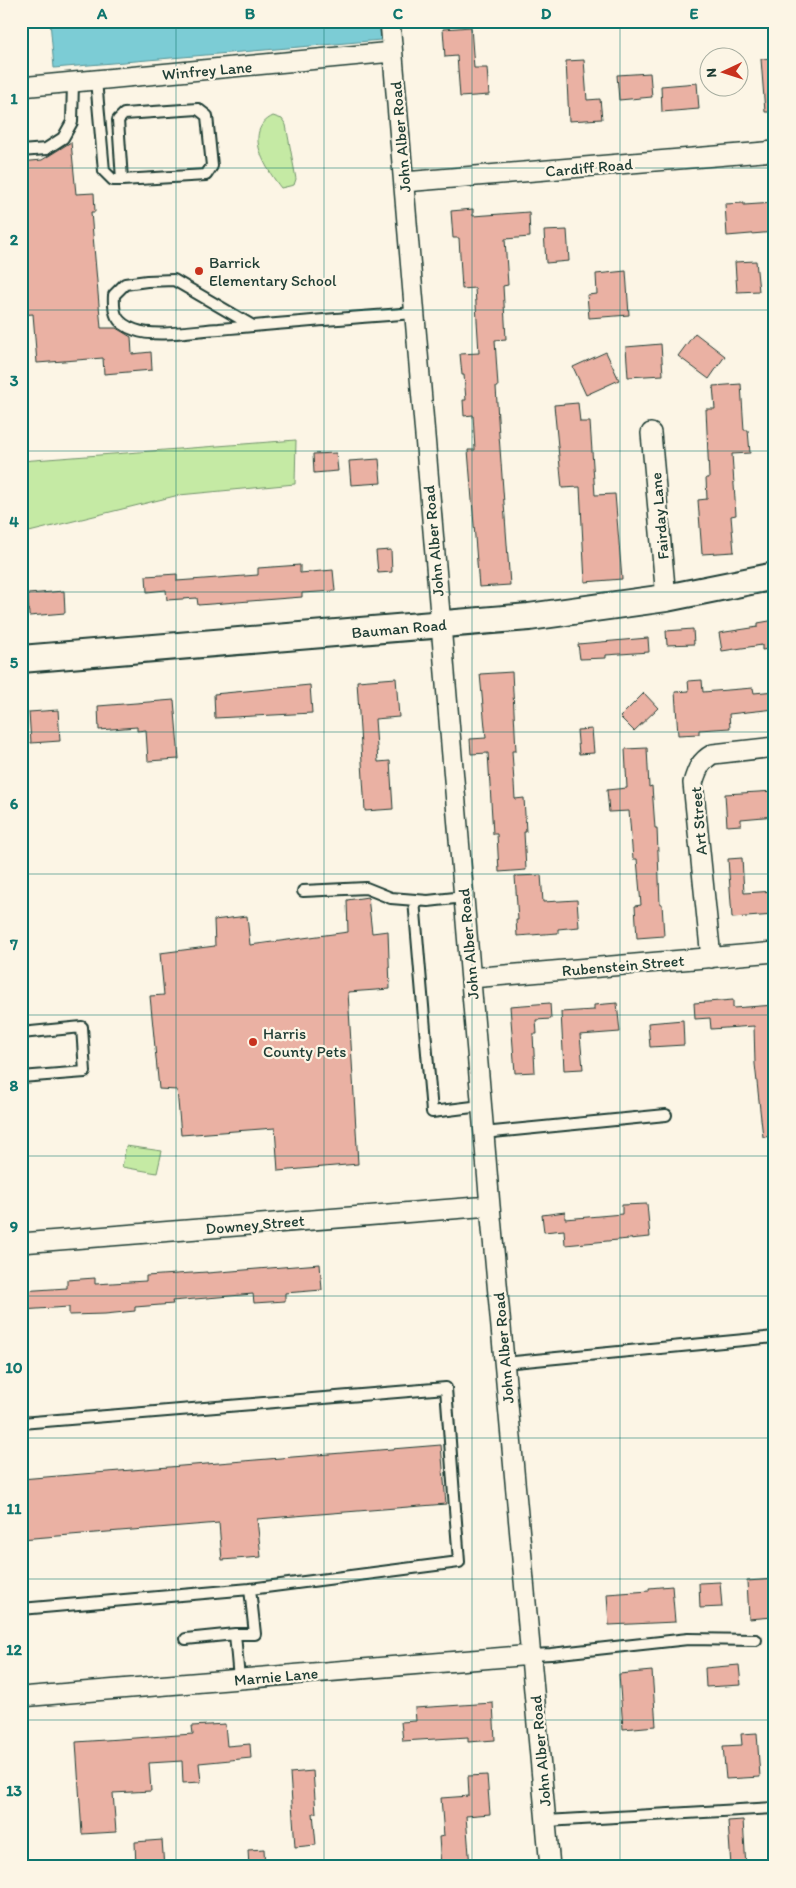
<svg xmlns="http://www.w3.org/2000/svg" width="796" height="1888" viewBox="0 0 796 1888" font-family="Itim,sans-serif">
	<rect width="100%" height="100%" fill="#fcf5e5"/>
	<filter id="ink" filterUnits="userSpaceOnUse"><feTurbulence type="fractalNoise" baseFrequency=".02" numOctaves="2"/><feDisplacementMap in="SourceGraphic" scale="10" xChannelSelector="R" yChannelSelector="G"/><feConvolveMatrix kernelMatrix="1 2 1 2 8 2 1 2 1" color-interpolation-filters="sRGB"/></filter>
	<g filter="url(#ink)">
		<path fill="#c5eaa4" stroke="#72946c" d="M 273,116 L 282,119 L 286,125 L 296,179 L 294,185 L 281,188 C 266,169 242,131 273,116 Z
			M 296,440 L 295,484 L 179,495 L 21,534 L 21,461 Z
			M 126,1146 L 162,1151 L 157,1173 L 122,1167 Z"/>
		<path fill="#7bccd5" stroke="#569395" d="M 50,21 L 379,21 L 381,40 L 54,68 Z"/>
		<path fill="#eab1a3" stroke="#1f3d34" d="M 471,27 L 474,68 L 487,68 L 489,95 L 460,97 L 457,56 L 445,57 L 443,29 Z
			M 775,58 L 775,112 L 765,112 L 761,59 Z
			M 584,60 L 587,100 L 600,99 L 602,119 L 569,121 L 566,61 Z
			M 650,73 L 652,97 L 619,100 L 617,75 Z
			M 697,83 L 699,109 L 662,112 L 661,86 Z
			M 71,142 L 76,194 L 94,193 L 95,212 L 91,212 L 101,328 L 116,328 L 131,337 L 132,354 L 151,352 L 152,370 L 104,374 L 103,358 L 37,363 L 33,314 L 21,315 L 21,162 L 42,160 Z
			M 744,203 L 744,205 L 775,203 L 775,232 L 727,236 L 725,204 Z
			M 473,209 L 473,216 L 529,212 L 530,237 L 505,239 L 508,285 L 503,286 L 506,339 L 495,340 L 498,387 L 496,387 L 499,435 L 510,585 L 479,587 L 468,450 L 475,450 L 473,415 L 464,416 L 463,400 L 466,400 L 464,375 L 462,375 L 460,354 L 479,353 L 475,288 L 462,289 L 459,238 L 453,238 L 451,211 Z
			M 567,230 L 569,261 L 546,263 L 544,231 Z
			M 756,261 L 759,291 L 737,292 L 735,262 Z
			M 626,271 L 629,315 L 589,318 L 587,295 L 597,294 L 596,274 Z
			M 695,333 L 725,356 L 709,379 L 678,356 Z
			M 661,344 L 663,375 L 628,377 L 626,347 Z
			M 606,352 L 619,380 L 586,395 L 573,367 Z
			M 741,384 L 744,430 L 748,430 L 750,453 L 732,454 L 736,515 L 731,516 L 734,552 L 702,554 L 698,500 L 707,499 L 706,478 L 709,478 L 706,409 L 715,409 L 713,386 Z
			M 578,403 L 580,422 L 590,422 L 595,495 L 615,494 L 622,579 L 585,582 L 580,487 L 562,488 L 554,405 Z
			M 336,453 L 338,471 L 314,473 L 313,454 Z
			M 379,459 L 381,483 L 351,485 L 349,461 Z
			M 391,550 L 392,572 L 378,573 L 376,551 Z
			M 300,565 L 300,573 L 333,570 L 335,591 L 302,593 L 302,597 L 198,605 L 197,598 L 167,600 L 166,590 L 147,592 L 146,576 L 177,574 L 177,581 L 258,575 L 258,568 Z
			M 64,591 L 65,613 L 29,616 L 28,594 Z
			M 775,620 L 775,648 L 762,650 L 762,645 L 722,651 L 719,633 L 758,627 L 758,623 Z
			M 693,629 L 694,644 L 667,645 L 666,631 Z
			M 648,638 L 649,652 L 606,655 L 606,658 L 580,659 L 578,644 Z
			M 512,672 L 516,751 L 512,751 L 515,799 L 524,798 L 526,832 L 524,832 L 526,870 L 499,872 L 497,834 L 493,834 L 488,753 L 471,754 L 470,739 L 486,738 L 480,674 Z
			M 396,678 L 399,717 L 375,719 L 378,762 L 390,761 L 393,809 L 365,811 L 357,681 Z
			M 702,680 L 703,692 L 753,688 L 754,693 L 775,691 L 775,709 L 729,714 L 730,728 L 699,730 L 699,734 L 678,735 L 675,692 L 689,691 L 688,681 Z
			M 310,685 L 312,713 L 215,718 L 214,694 Z
			M 644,693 L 658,708 L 634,731 L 620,717 Z
			M 174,700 L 179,759 L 148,761 L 146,730 L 137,731 L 137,727 L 99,730 L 98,706 Z
			M 58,710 L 60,741 L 31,743 L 29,712 Z
			M 592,729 L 594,753 L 579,754 L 577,730 Z
			M 647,748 L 649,787 L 652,786 L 655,828 L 657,828 L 660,904 L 662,904 L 664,936 L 637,938 L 635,906 L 641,905 L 637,859 L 633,859 L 629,811 L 609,812 L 607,790 L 627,788 L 625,749 Z
			M 775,791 L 775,816 L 741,819 L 741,825 L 727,826 L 725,794 Z
			M 742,858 L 744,893 L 775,891 L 775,915 L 732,918 L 728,859 Z
			M 541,875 L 543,902 L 577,900 L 579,927 L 558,929 L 558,933 L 517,936 L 516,920 L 518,920 L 515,876 Z
			M 368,897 L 372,933 L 388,931 L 390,989 L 348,992 L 358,1164 L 278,1171 L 275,1128 L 181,1135 L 177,1090 L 159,1089 L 150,996 L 164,995 L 160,953 L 215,946 L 214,920 L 247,916 L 250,945 L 348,932 L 347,900 Z
			M 733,1000 L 733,1008 L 775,1005 L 775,1136 L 763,1137 L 755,1064 L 754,1026 L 711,1029 L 710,1018 L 695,1019 L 694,1003 Z
			M 550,1003 L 551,1019 L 536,1020 L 537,1034 L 533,1034 L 535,1072 L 515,1073 L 510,1006 Z
			M 617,1003 L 620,1032 L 580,1035 L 583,1069 L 564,1070 L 561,1012 L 594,1010 L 594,1005 Z
			M 683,1020 L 684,1045 L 650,1047 L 648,1023 Z
			M 647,1204 L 650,1237 L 565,1245 L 564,1230 L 544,1232 L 542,1215 L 565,1212 L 565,1219 L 622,1214 L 622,1205 Z
			M 320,1264 L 322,1290 L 285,1293 L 285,1301 L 254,1303 L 253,1294 L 172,1301 L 173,1304 L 135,1307 L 135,1311 L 105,1314 L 69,1315 L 69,1307 L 21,1310 L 21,1291 L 67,1288 L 67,1280 L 95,1278 L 95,1284 L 146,1281 L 146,1276 L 207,1272 L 207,1273 Z
			M 441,1445 L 446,1504 L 257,1519 L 261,1557 L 222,1560 L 219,1523 L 21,1539 L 21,1479 Z
			M 775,1579 L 775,1604 L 772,1604 L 773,1617 L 749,1619 L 747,1581 Z
			M 720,1582 L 722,1607 L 700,1608 L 699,1583 Z
			M 672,1586 L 675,1622 L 609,1625 L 607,1594 L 649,1591 L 649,1588 Z
			M 739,1665 L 741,1685 L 706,1687 L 705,1668 Z
			M 652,1671 L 656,1726 L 623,1729 L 619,1674 Z
			M 493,1703 L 495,1740 L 468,1742 L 468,1737 L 403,1741 L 401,1722 L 416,1721 L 415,1708 Z
			M 225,1724 L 227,1746 L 250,1744 L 251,1758 L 199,1763 L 201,1782 L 183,1783 L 182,1761 L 149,1763 L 151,1791 L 113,1793 L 116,1832 L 82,1834 L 76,1742 L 193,1734 L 192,1726 Z
			M 757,1733 L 760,1777 L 726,1779 L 723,1746 L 742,1745 L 741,1734 Z
			M 313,1771 L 316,1813 L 313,1813 L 316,1845 L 295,1847 L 290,1773 Z
			M 487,1775 L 490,1814 L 466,1816 L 470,1867 L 441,1867 L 439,1837 L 444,1836 L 441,1798 L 469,1796 L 468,1776 Z
			M 743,1820 L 746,1867 L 731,1867 L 728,1821 Z
			M 162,1840 L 164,1867 L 136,1867 L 135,1842 Z
			M 264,1849 L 265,1867 L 249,1867 L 248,1850 Z"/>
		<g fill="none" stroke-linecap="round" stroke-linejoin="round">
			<g stroke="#1f3d34" stroke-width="14">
				<path id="lane" d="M 96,80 L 104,171 L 113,180 L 122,180 L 206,175 L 212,166 L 207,116 L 198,109 L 124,114 L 118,120 L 122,180
					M 21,151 L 46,149 L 63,138 L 72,122 L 73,82
					M 253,326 L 174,280 L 147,281 L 125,284 L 114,295 C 113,313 115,323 135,330 C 156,338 197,330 219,329 C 284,323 349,318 414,313
					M 303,891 L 366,888 L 391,898 L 428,901 L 464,897
					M 414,900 L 432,1112 L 481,1106
					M 21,1033 L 82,1027 L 85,1072 L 21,1077
					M 483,1133 L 666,1115
					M 504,1363 L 775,1337
					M 21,1423 L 446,1388 L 459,1562 L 250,1589 L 21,1609
					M 235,1634 L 255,1634 L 250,1589
					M 186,1639 L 235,1634 L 239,1679
					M 532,1655 L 551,1654 L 688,1639 L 756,1640
					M 546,1821 L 775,1808"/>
			</g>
			<g stroke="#1f3d34" stroke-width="22">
				<path id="street" d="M 390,21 L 490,1206 L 550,1867
					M 21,87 L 392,52
					M 404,182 L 775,151
					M 651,433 L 666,598
					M 711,958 L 693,783 C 697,770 700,761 713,754 L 775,747
					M 471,978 L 775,952
					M 21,1243 L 490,1206
					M 21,1697 L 532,1655"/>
			</g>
			<g stroke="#1f3d34" stroke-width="30">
				<path id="secondary" d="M 21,659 L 529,617 L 666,598 L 775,576"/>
			</g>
			<use href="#lane" stroke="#fcf5e5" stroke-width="10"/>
			<use href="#street" stroke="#fcf5e5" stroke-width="19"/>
			<use href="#secondary" stroke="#fcf5e5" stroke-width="26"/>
		</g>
	</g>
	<path fill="none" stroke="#0f766e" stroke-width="1" stroke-opacity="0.55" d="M 176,21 L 176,1867M 324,21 L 324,1867M 472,21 L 472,1867M 620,21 L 620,1867M 21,168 L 775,168M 21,310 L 775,310M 21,451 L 775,451M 21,592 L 775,592M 21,732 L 775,732M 21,874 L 775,874M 21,1015 L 775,1015M 21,1156 L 775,1156M 21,1296 L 775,1296M 21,1438 L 775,1438M 21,1579 L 775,1579M 21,1720 L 775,1720"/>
	<g fill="#c8321e" stroke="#fcf5e5" stroke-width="2">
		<circle cx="199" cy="271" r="5"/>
		<circle cx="253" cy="1042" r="5"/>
	</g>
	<g text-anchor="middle" stroke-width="4.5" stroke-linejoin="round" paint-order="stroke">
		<g font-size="16" fill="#1f3d34" stroke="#fcf5e5">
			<text transform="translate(207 70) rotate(-5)" y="6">Winfrey Lane</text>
			<text transform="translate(400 137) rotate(-95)" y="6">John Alber Road</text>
			<text transform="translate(589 167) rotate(-5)" y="6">Cardiff Road</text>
			<text transform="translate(659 516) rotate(-95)" y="6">Fairday Lane</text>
			<text transform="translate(433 541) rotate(-95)" y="6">John Alber Road</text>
			<text transform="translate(399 628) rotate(-5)" y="6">Bauman Road</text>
			<text transform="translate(698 821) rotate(-95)" y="6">Art Street</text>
			<text transform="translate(468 944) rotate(-95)" y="6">John Alber Road</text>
			<text transform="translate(623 965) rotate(-5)" y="6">Rubenstein Street</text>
			<text transform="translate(255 1224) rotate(-5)" y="6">Downey Street</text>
			<text transform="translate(503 1348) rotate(-95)" y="6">John Alber Road</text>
			<text transform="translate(276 1676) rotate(-5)" y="6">Marnie Lane</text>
			<text transform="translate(540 1751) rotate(-95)" y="6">John Alber Road</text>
		</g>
		<g font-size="16" fill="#1f3d34" stroke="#fcf5e5" text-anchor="start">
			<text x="209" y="268">Barrick<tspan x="209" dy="18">Elementary School</tspan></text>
			<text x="263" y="1039">Harris<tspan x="263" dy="18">County Pets</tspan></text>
		</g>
	</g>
	<rect width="796" height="1888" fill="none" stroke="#fcf5e5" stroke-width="55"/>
	<g transform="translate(724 72) rotate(266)"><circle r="24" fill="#fcf5e5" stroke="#a4ab9e"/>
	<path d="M0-4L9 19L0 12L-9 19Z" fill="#c8321e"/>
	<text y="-8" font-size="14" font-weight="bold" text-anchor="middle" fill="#1f3d34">N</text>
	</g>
	<rect x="28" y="28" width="740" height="1832" fill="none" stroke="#0f766e" stroke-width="2"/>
	<g font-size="16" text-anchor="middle" font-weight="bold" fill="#0f766e">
		<text x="102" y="19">A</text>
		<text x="250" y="19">B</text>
		<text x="398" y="19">C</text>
		<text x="546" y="19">D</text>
		<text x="694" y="19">E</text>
		<text x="14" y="104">1</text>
		<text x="14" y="245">2</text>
		<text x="14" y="386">3</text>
		<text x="14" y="527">4</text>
		<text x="14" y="668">5</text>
		<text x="14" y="809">6</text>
		<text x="14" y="950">7</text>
		<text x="14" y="1091">8</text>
		<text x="14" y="1232">9</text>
		<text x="14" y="1373">10</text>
		<text x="14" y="1514">11</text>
		<text x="14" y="1655">12</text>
		<text x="14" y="1796">13</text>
	</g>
</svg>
